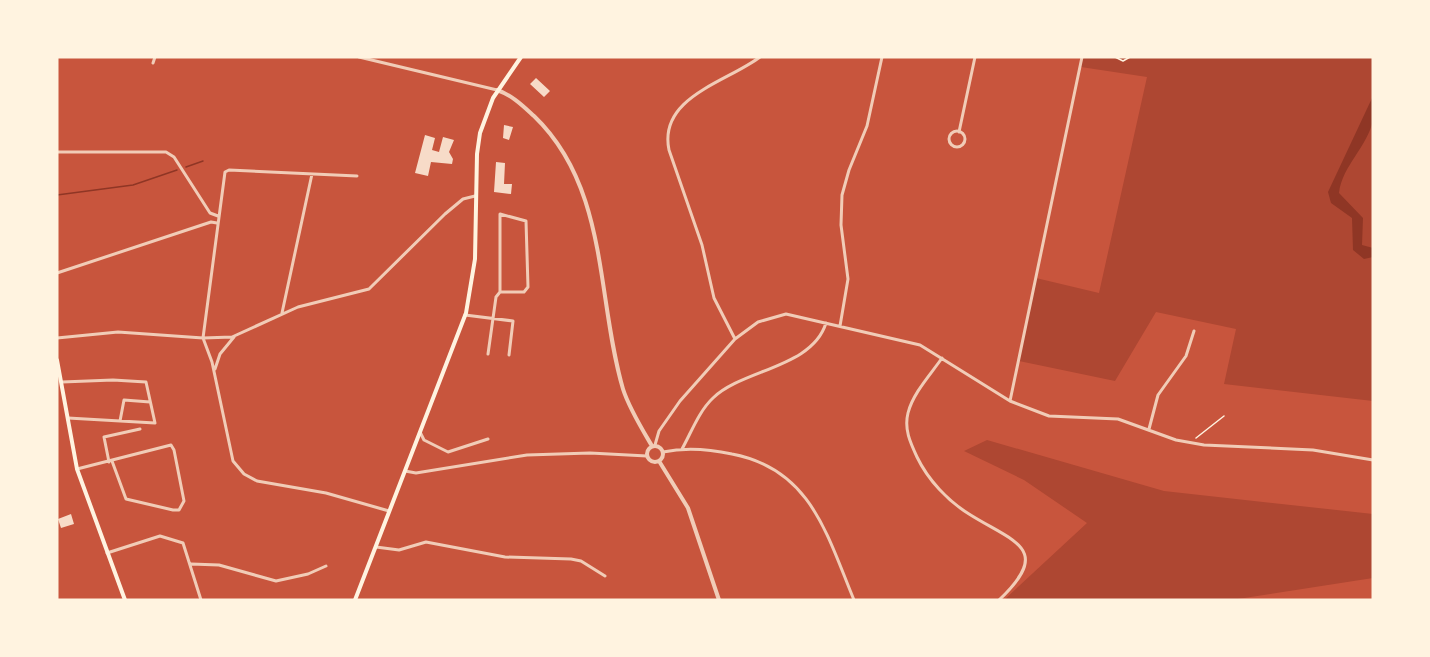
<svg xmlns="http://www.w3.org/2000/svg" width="1430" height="657" viewBox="0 0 1430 657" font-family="Literata,serif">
	<rect width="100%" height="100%" fill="#c8553d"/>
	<path fill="#ae4732" d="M 1083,57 L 1373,57 L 1373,401 L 1224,384 L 1236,329 L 1156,312 L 1115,381 L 1019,361 L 1036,278 L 1099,293 L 1147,77 L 1081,67 Z
		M 987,440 L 1164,491 L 1373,514 L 1373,578 L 1231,600 L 1004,600 L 1087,523 L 1024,480 L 964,451 Z"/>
	<path fill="#8f3625" d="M 1373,96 C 1373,104 1374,113 1373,120 C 1368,146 1342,166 1339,193 L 1363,218 L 1362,245 L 1373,248 L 1373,257 L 1364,259 L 1353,250 L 1352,218 L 1331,203 L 1328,192 Z"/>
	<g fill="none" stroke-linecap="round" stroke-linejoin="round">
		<path stroke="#8f3625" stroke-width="1.5" d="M 186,167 L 203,161
			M 57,195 L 133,185 L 177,170"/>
	</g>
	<path fill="#f7dbc8" d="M 536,78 L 550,91 L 544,97 L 530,84 Z
		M 504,125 L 513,127 L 509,140 L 503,138 Z
		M 425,135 L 435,138 L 432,150 L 439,152 L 443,137 L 454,140 L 449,152 L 453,159 L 452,164 L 431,162 L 428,176 L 415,173 Z
		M 496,162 L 505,163 L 504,184 L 512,184 L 511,194 L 494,192 Z
		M 71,514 L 74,524 L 61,528 L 58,519 Z"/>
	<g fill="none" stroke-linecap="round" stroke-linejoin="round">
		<path stroke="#fff3e0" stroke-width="1.5" d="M 1115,57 L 1123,61 L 1130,57
			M 1183,57 L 1184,57
			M 1196,438 L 1224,416"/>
		<path stroke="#f1ccb7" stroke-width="3" d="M 359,57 L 497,90
			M 153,63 L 155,57
			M949 139a8 8 0 1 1 16 0a8 8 0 1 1-16 0Z
			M 959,132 L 975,57
			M 57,152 L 166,152 L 174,157 L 210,213 L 218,216
			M 357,176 L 229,170 L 225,172 L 203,338 L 212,362 L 233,461 L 244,474 L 257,481 L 326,493 L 389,511
			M 500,214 L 526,221 L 528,287 L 524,292 L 500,292 Z
			M 57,273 L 211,222 L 217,223
			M 282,313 L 312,174
			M 465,315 L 513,321 L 509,355
			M 840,326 L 848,279 L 841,225 L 842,195 L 849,170 L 867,126 L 882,57
			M 57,338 L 118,332 L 203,338 L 232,337 L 298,307 L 369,289 L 445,214 L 463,199 L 475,196
			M 735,339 L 714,298 L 702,245 L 669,150 C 658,97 727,82 760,57
			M 488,354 L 496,297 L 500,292
			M 942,358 C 931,374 913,393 908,413 C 904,429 910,442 917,457 C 928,480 948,501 969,514 C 1013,542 1054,548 999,600
			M 215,369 L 220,354 L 234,337
			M 62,382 L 113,380 L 146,382 L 155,423 L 68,418
			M 1010,401 L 1082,57
			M 120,421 L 124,400 L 150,402
			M 1149,429 L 1158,395 L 1186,356 L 1194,331
			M 420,432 L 424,440 L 448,452 L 488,439
			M 655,445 L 659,431 L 680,401 L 735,339 L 758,322 L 786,314 L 920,345 L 1010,401 L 1049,416 L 1118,419 L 1176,440 L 1204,445 L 1313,450 L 1373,460
			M 682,449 C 691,433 699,411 713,398 C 743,369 812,368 826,323
			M 663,452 C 686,447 709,449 732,454 C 811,469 827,535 854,600
			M 109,462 L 104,437 L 140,429
			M 77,469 L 171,445 L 174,450 L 184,501 L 179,510 L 173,510 L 126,499 L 112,461
			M 405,471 L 416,473 L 527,455 L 590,453 L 647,456
			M 376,547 L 399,550 L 426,542 L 505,557 L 571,559 L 581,561 L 605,576
			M 107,553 L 160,536 L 183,543 L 201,600
			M 191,564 L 219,565 L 276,581 L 308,574 L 326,566"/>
		<path stroke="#f1ccb7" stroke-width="4" d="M 497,90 C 512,95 523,106 534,116 C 609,188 596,297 623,389 C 629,408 642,429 652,446
			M647 454a8 8 0 1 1 16 0a8 8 0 1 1-16 0Z
			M 659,461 L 688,508 L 719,600"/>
		<path stroke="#fff3e0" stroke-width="4" d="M 57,360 L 77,469 L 125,600
			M 355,600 L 466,313 L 475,259 L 477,154 L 480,133 L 493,98 L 521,57"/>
	</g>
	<rect width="1430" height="657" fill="none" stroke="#fff3e0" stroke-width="117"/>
</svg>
